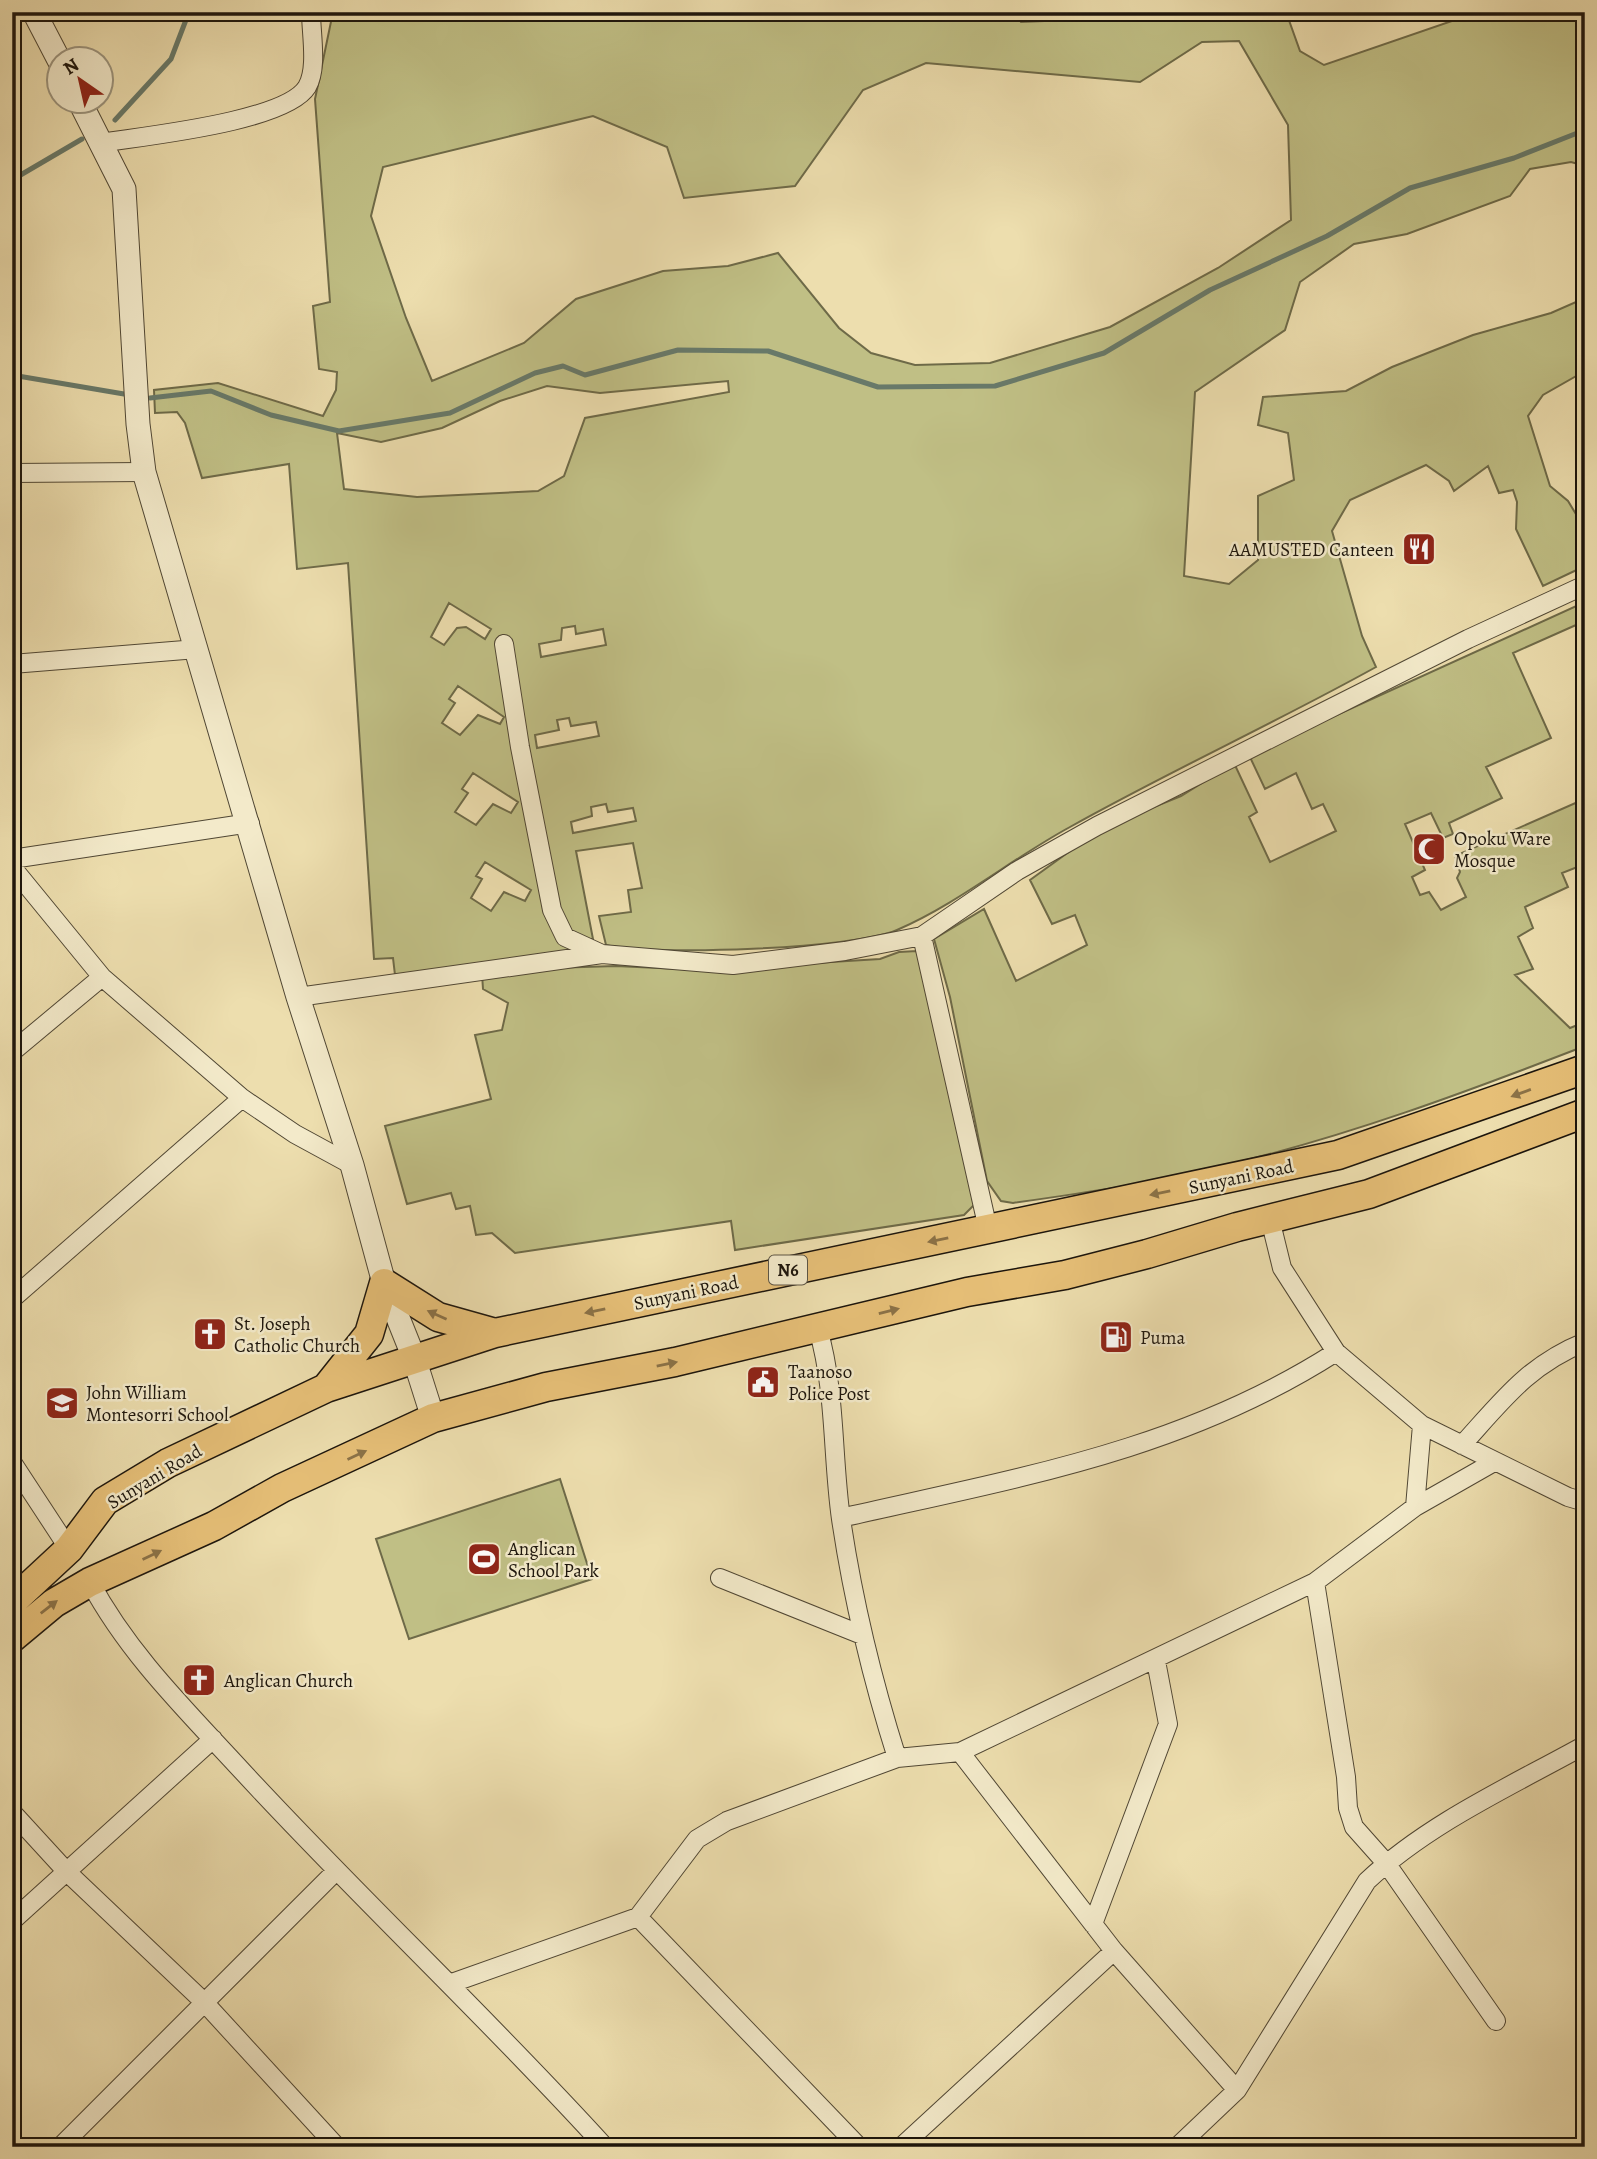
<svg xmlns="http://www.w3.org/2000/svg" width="1597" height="2159" viewBox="0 0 1597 2159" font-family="Alegreya,serif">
	<rect width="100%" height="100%" fill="#eddeae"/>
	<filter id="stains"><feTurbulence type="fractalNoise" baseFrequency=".00286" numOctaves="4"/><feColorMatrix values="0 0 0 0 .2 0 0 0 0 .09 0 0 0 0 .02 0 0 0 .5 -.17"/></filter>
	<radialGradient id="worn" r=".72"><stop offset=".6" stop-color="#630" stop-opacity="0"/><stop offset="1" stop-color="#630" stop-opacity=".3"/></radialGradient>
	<path fill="#c0bf85" stroke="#6e6a48" stroke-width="2" fill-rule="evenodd" d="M 333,12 L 1013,12 L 1021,22 L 1188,15 L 1192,12 L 1286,12 L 1300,51 L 1324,65 L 1478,12 L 1579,12 L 1585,24 L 1585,166 L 1571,162 L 1530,169 L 1510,196 L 1407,234 L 1354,244 L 1300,282 L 1285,330 L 1195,392 L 1184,576 L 1229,584 L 1258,560 L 1258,496 L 1294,480 L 1288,433 L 1258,425 L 1263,397 L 1346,391 L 1392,367 L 1473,335 L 1551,313 L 1585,298 L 1585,371 L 1543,395 L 1528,416 L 1550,486 L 1568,501 L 1585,529 L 1585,566 L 1543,586 L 1516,529 L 1517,502 L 1513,490 L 1499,493 L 1488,466 L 1454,491 L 1449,481 L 1426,465 L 1350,500 L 1332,531 L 1362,636 L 1376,667 C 1275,723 1170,771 1070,827 C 1011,859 959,903 897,930 C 854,949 653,956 606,945 L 599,916 L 631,912 L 628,890 L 642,888 L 633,843 L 576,851 L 593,939 L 584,939 L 578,952 L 395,975 L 393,958 L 374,959 L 348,563 L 297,569 L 289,464 L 202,478 L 185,423 L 177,412 L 155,413 L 154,390 L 218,383 L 323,416 L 336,390 L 337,372 L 319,369 L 313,306 L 330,302 L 315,99 ZM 1239,41 L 1288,125 L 1291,220 L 1218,268 L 1110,327 L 990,363 L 915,365 L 871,353 L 839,328 L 778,253 L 728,266 L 663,271 L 576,299 L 524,343 L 432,381 L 406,318 L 371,216 L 383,167 L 593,116 L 667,147 L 684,198 L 795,186 L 863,90 L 926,63 L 1140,82 L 1202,42 ZM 728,381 L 729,392 L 585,418 L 564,476 L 538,491 L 417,497 L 344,489 L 337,433 L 381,442 L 442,428 L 500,401 L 547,386 L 600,393 ZM 449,603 L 491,629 L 485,639 L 466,627 L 457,628 L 444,645 L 431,637 ZM 575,626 L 576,634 L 603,629 L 606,645 L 541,657 L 539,644 L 561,640 L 562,628 ZM 458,686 L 504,717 L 500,724 L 478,715 L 460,735 L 442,723 L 455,703 L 449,699 ZM 569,718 L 571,726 L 596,722 L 599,736 L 537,748 L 535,735 L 559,730 L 557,720 ZM 473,773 L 518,802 L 511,813 L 493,804 L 476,825 L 455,812 L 468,793 L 462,789 ZM 606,804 L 608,812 L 633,808 L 636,821 L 573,833 L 571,822 L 592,816 L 591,807 ZM 485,862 L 531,890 L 525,901 L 504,892 L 491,911 L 471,898 L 482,879 L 476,876 Z
		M 1585,602 L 1585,621 L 1513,653 L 1551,738 L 1486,767 L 1502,798 L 1449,823 L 1453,834 L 1443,838 L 1431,813 L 1405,824 L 1425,870 L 1412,877 L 1420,895 L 1429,892 L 1441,910 L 1466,897 L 1457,878 L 1460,872 L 1455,856 L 1580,801 L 1585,807 L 1585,864 L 1562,873 L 1568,887 L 1525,907 L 1533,928 L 1518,937 L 1533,969 L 1515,975 L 1570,1028 L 1585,1022 L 1585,1046 C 1466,1092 1346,1137 1222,1166 C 1153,1183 1083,1193 1013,1203 L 1001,1201 L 987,1181 L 950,997 L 934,939 L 984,909 L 1016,981 L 1087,945 L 1075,915 L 1052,924 L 1030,880 L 1102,828 L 1181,796 L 1234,763 L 1257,812 L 1249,817 L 1270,862 L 1336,831 L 1323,804 L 1312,809 L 1296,773 L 1265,789 L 1249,755 Z
		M 917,951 L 974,1205 L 964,1215 L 735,1250 L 731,1221 L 515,1253 L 492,1233 L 476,1235 L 470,1206 L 456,1209 L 451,1193 L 407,1204 L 385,1126 L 491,1099 L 475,1035 L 502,1030 L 508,1003 L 483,989 L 482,974 L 551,968 L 616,966 L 701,970 L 880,959 L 899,952 Z
		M 560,1479 L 592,1579 L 409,1639 L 376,1539 Z"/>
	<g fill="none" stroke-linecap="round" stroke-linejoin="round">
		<path stroke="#687969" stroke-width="5" d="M 115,120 L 171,59 L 189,12
			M 12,180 L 82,139
			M 12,375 L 124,394
			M 150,398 L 211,391 L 271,415 L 339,431 L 450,413 L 535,373 L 563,366 L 585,375 L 678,350 L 768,351 L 878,387 L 995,386 L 1104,353 L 1210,290 L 1327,236 L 1410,188 L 1514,158 L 1585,130"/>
		<g stroke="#504734" stroke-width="20">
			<path id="minor" d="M 101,143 C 143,136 285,122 307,87 C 318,68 311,34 311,12
				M 12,473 L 144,472
				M 504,644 L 520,747 L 552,910 L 565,937 L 602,954 L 733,965 L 845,951 L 922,936 L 1017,871 L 1097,826 L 1468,639 L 1585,585
				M 12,664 L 197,649
				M 12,859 L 250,823
				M 12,867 L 102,977 L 242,1098 L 295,1134 L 352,1165
				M 922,936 L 988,1229
				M 298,997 L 602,954
				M 12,1052 L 102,977
				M 1270,1219 L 1282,1268 L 1336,1352 L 1422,1425 L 1568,1497 L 1585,1502
				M 12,1299 L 242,1098
				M 818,1329 C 836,1391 832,1455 841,1519 C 853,1600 872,1679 897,1758
				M 1462,1445 C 1502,1401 1528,1365 1585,1342
				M 12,1462 L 69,1549
				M 1415,1507 L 1422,1425
				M 841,1518 C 1016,1478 1182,1451 1336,1352
				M 720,1578 L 862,1635
				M 90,1582 C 129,1655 188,1712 243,1772 C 361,1900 488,2018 605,2147
				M 1315,1582 L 1346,1777 L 1348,1808 L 1354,1827 L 1386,1863 L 1496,2021
				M 960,1752 L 1114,1951 L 1237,2090
				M 12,1812 L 67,1872 L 204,2002 L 337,2147
				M 638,1917 L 859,2147
				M 12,1921 L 213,1739
				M 1093,1924 L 1168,1724 L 1156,1661
				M 449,1984 L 638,1917 L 697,1839 L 727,1821 L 897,1758 L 960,1752 L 1315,1582 L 1415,1507 L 1494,1462
				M 60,2147 L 335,1872
				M 901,2147 L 1114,1951
				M 1177,2147 L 1237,2090 L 1367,1881 C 1429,1823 1511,1786 1585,1745"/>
		</g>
		<g stroke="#504734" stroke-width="25">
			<path id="tertiary" d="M 34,12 L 60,62
				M 80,102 L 124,189 L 138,424 L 144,472 L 298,997 L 352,1165 L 384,1283 L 414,1358 L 433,1418"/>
		</g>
		<g stroke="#1c150c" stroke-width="31">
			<path id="primary" d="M 326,1388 L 369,1334 L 384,1283 L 438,1317 L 495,1333
				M 12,1602 L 69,1549 L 105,1501 L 168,1463 L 326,1388 L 495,1333 L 1338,1155 L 1585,1069
				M 12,1638 L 54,1603 L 90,1582 L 214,1526 L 282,1488 L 433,1418 L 546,1387 L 675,1362 L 967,1292 L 1065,1275 L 1147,1254 L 1237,1227 L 1369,1194 L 1585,1113"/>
		</g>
		<use href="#minor" stroke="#f3eaca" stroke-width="18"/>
		<use href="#tertiary" stroke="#f3eaca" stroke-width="23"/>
		<use href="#primary" stroke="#e6bf77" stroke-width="28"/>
	</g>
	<defs><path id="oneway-solid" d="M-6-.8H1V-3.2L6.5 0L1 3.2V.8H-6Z" transform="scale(1.75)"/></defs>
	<g fill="#8b7247">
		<use href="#oneway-solid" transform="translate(1521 1093) rotate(160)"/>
		<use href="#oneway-solid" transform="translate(1160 1193) rotate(168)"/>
		<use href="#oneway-solid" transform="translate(938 1240) rotate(168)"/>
		<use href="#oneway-solid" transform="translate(595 1311) rotate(168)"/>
		<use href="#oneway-solid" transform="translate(889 1311) rotate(-14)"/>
		<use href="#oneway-solid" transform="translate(437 1315) rotate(-156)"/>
		<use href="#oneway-solid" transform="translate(667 1364) rotate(-11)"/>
		<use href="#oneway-solid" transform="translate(357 1455) rotate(-25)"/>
		<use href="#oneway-solid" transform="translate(152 1555) rotate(-26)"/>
		<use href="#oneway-solid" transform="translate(49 1607) rotate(-38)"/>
	</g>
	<defs>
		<g id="restaurant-square" transform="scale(1.75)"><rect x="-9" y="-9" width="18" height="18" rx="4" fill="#8f2418" stroke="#f3eaca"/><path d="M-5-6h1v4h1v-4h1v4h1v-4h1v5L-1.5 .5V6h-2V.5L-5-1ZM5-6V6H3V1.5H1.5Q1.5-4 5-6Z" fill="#fff"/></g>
		<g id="mosque-square" transform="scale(1.75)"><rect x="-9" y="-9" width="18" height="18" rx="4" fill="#8f2418" stroke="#f3eaca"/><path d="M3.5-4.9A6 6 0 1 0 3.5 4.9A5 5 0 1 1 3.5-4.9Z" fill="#fff"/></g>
		<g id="church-square" transform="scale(1.75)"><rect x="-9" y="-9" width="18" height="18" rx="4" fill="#8f2418" stroke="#f3eaca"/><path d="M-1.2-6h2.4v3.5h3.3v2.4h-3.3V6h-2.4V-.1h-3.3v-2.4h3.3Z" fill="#fff"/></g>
		<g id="fuel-square" transform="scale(1.75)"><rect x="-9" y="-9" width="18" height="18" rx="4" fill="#8f2418" stroke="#f3eaca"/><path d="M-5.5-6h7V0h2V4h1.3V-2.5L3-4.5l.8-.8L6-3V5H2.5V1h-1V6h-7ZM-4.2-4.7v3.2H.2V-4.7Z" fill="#fff"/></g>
		<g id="civic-square" transform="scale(1.75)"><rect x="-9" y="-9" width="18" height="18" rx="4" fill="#8f2418" stroke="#f3eaca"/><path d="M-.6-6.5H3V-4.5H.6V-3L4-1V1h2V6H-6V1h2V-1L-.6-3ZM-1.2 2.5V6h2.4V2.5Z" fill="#fff"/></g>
		<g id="school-square" transform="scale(1.75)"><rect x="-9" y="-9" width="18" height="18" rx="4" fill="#8f2418" stroke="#f3eaca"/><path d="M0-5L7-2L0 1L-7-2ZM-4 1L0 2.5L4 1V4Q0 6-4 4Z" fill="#fff"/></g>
		<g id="stadium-square" transform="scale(1.75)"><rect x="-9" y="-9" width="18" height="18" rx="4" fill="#8f2418" stroke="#f3eaca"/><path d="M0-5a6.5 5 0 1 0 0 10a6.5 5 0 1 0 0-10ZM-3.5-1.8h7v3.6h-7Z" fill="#fff"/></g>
	</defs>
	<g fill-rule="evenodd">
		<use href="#restaurant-square" x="1419" y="549"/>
		<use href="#mosque-square" x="1429" y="849"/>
		<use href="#church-square" x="210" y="1334"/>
		<use href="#fuel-square" x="1116" y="1337"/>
		<use href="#civic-square" x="763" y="1382"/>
		<use href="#school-square" x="62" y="1403"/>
		<use href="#stadium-square" x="484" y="1559"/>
		<use href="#church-square" x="199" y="1680"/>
	</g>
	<g text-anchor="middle" stroke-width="5" stroke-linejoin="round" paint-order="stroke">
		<rect fill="#f3eaca" stroke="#5c5545" stroke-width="2" x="769" y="1255.5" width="38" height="29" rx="5"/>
		<g font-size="18" font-weight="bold" fill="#1c150c">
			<text x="788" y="1276">N6</text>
		</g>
		<g font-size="19" fill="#1c150c" stroke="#f3eaca" text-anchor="start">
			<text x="1394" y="556" text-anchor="end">AAMUSTED Canteen</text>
			<text x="1454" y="845">Opoku Ware<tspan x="1454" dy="22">Mosque</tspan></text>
			<text x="234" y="1330">St. Joseph<tspan x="234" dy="22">Catholic Church</tspan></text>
			<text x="1140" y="1344">Puma</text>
			<text x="788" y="1378">Taanoso<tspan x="788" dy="22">Police Post</tspan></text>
			<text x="86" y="1399">John William<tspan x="86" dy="22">Montesorri School</tspan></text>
			<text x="508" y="1555">Anglican<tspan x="508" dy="22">School Park</tspan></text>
			<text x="224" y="1687">Anglican Church</text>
		</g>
		<g font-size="19" fill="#1c150c" stroke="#f3eaca">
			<text transform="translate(1241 1176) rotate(-12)" y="7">Sunyani Road</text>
			<text transform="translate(686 1292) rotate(-12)" y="7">Sunyani Road</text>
			<text transform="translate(154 1476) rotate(-31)" y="7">Sunyani Road</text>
		</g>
	</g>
	<rect width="1597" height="2159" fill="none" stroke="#eddeae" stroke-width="42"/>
	<rect x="14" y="14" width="1569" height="2131" fill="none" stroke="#1c150c" stroke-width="3.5"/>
	<rect x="21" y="21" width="1555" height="2117" fill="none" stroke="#1c150c" stroke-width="2"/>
	<g transform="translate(80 80) rotate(326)"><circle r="33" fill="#f3eaca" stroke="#9d957e" stroke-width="2"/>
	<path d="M0-5L12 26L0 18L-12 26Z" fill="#8f2418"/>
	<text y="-10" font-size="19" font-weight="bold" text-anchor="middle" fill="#1c150c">N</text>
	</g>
	<rect width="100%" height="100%" filter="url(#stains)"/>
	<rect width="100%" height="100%" fill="url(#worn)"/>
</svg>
